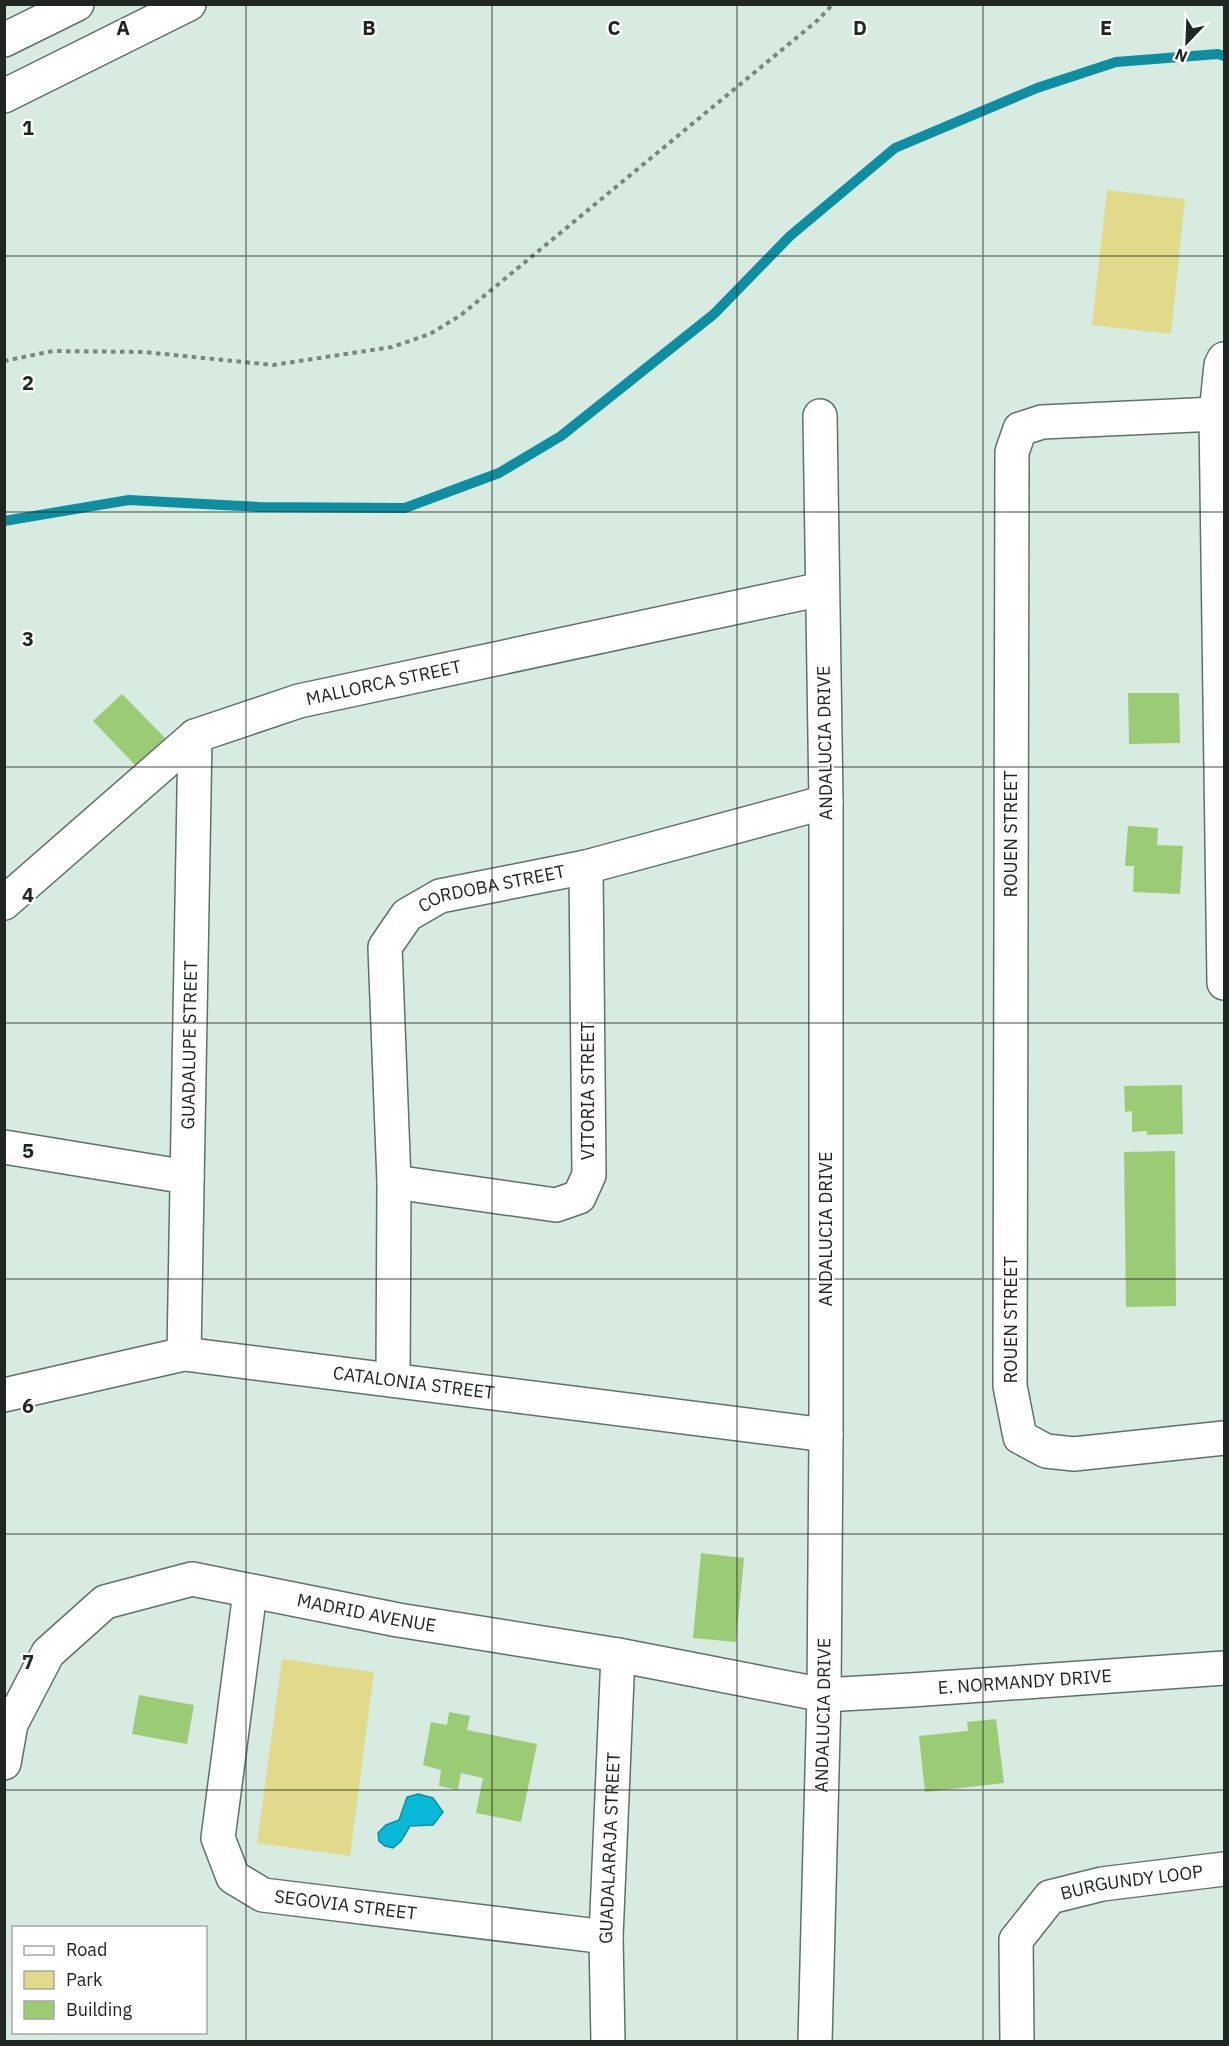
<svg xmlns="http://www.w3.org/2000/svg" width="1229" height="2046" viewBox="0 0 1229 2046" font-family="'IBM Plex Sans',sans-serif">
	<rect width="100%" height="100%" fill="#d8ebe0"/>
	<path fill="#e0da8a" d="M 1107,190 L 1185,199 L 1171,334 L 1092,325 Z
		M 282,1659 L 374,1672 L 350,1856 L 257,1843 Z"/>
	<path fill="#08bad8" stroke="#0f8ea1" stroke-width="1.5" d="M 418,1794 L 433,1798 L 443,1812 L 433,1825 L 410,1826 L 401,1841 L 393,1848 L 385,1846 L 379,1841 L 378,1833 L 386,1825 L 399,1820 L 407,1797 Z"/>
	<g fill="none" stroke-linecap="round" stroke-linejoin="round">
		<path stroke="#0f8ea1" stroke-width="10" d="M 4,521 L 129,500 L 259,507 L 405,508 L 499,473 L 561,436 L 714,314 L 790,236 L 895,148 L 1037,88 L 1116,62 L 1218,54 L 1224,56"/>
	</g>
	<path fill="#9bcb74" d="M 1128,693 L 1179,693 L 1180,743 L 1129,744 Z
		M 122,694 L 165,738 L 136,766 L 93,721 Z
		M 1128,826 L 1158,828 L 1157,845 L 1183,846 L 1180,894 L 1133,892 L 1134,866 L 1125,866 Z
		M 1182,1085 L 1183,1134 L 1147,1135 L 1147,1131 L 1132,1132 L 1132,1111 L 1125,1112 L 1124,1086 Z
		M 1175,1151 L 1176,1306 L 1126,1307 L 1124,1152 Z
		M 701,1553 L 744,1558 L 736,1642 L 693,1638 Z
		M 139,1695 L 194,1705 L 187,1744 L 132,1734 Z
		M 449,1712 L 470,1716 L 467,1730 L 537,1744 L 521,1822 L 476,1813 L 483,1778 L 461,1773 L 458,1790 L 439,1786 L 441,1770 L 423,1765 L 431,1722 L 447,1725 Z
		M 996,1719 L 1004,1783 L 925,1792 L 919,1736 L 968,1731 L 967,1722 Z"/>
	<g fill="none" stroke-linecap="round" stroke-linejoin="round">
		<g stroke="#607167" stroke-width="36">
			<g id="minor">
				<path d="M 1224,359 L 1221,365 L 1216,414 L 1224,983"/>
				<path d="M 1216,414 L 1042,422 L 1020,429 L 1012,452 L 1010,1386 L 1020,1437 L 1046,1451 L 1074,1454 L 1224,1438"/>
				<path id="s1" d="M 4,903 L 195,736 L 299,701 L 822,589"/>
				<path d="M 4,1147 L 187,1177"/>
				<path d="M 394,1182 L 556,1205 L 579,1197 L 589,1175 L 586,867"/>
				<path id="s2" d="M 184,1354 L 195,736"/>
				<path id="s3" d="M 393,1380 L 394,1182 L 385,947 L 407,915 L 440,896 L 586,867 L 826,802"/>
				<path id="s4" d="M 4,1395 L 184,1354 L 826,1435"/>
				<path id="s5" d="M 250,1592 L 218,1838 L 233,1877 L 263,1895 L 606,1937"/>
				<path id="s6" d="M 4,1763 L 11,1724 L 48,1653 L 105,1602 L 192,1579 L 398,1620 L 618,1655 L 824,1695 L 911,1690 L 1224,1668"/>
				<path id="s7" d="M 608,2042 L 606,1937 L 618,1655"/>
				<path id="s8" d="M 815,2042 L 824,1695 L 826,1435 L 826,802 L 820,416"/>
				<path id="s9" d="M 1017,2042 L 1016,1940 L 1050,1897 L 1102,1884 L 1224,1869"/>
			</g>
		</g>
		<g stroke="#607167" stroke-width="36">
			<path id="highway" d="M 4,40 L 77,4
				M 4,96 L 189,4"/>
		</g>
		<path stroke="#79867e" stroke-width="4" stroke-dasharray="4.5 4.5" stroke-linecap="butt" d="M 4,361 L 53,351 L 144,352 L 273,365 L 392,347 L 430,334 L 461,315 L 818,20 L 833,4"/>
		<use href="#minor" stroke="#fff" stroke-width="33"/>
		<use href="#highway" stroke="#fff" stroke-width="33"/>
	</g>
	<path fill="none" stroke="#202722" stroke-width="1.5" stroke-opacity="0.55" d="M 246,4 L 246,2042M 492,4 L 492,2042M 737,4 L 737,2042M 983,4 L 983,2042M 4,256 L 1224,256M 4,512 L 1224,512M 4,767 L 1224,767M 4,1023 L 1224,1023M 4,1279 L 1224,1279M 4,1534 L 1224,1534M 4,1790 L 1224,1790"/>
	<g text-anchor="middle" stroke-width="4.5" stroke-linejoin="round" paint-order="stroke">
		<g font-size="18" fill="#202722" stroke="#fff">
			<text dy="6" stroke="none"><textPath href="#s1" startOffset="450">MALLORCA STREET</textPath></text>
			<text transform="translate(825 743) rotate(-91)" y="6">ANDALUCIA DRIVE</text>
			<text transform="translate(1011 834) rotate(-90)" y="6">ROUEN STREET</text>
			<text dy="6" stroke="none"><textPath href="#s3" startOffset="562">CORDOBA STREET</textPath></text>
			<text dy="6" stroke="none"><textPath href="#s2" startOffset="309">GUADALUPE STREET</textPath></text>
			<text transform="translate(588 1091) rotate(-90)" y="6">VITORIA STREET</text>
			<text transform="translate(826 1229) rotate(-90)" y="6">ANDALUCIA DRIVE</text>
			<text transform="translate(1011 1320) rotate(-90)" y="6">ROUEN STREET</text>
			<text dy="6" stroke="none"><textPath href="#s4" startOffset="416">CATALONIA STREET</textPath></text>
			<text dy="6" stroke="none"><textPath href="#s6" startOffset="464">MADRID AVENUE</textPath></text>
			<text dy="6" stroke="none"><textPath href="#s6" startOffset="1130">E. NORMANDY DRIVE</textPath></text>
			<text dy="6" stroke="none"><textPath href="#s8" startOffset="327">ANDALUCIA DRIVE</textPath></text>
			<text dy="6" stroke="none"><textPath href="#s7" startOffset="194">GUADALARAJA STREET</textPath></text>
			<text dy="6" stroke="none"><textPath href="#s9" startOffset="240">BURGUNDY LOOP</textPath></text>
			<text dy="6" stroke="none"><textPath href="#s5" startOffset="408">SEGOVIA STREET</textPath></text>
		</g>
	</g>
	<g font-size="20" text-anchor="middle" font-weight="bold" fill="#202722" stroke="#fff" stroke-width="4.5" stroke-linejoin="round" paint-order="stroke">
		<text x="123" y="35">A</text>
		<text x="369" y="35">B</text>
		<text x="614" y="35">C</text>
		<text x="860" y="35">D</text>
		<text x="1106" y="35">E</text>
		<text x="28" y="135">1</text>
		<text x="28" y="390">2</text>
		<text x="28" y="646">3</text>
		<text x="28" y="902">4</text>
		<text x="28" y="1158">5</text>
		<text x="28" y="1413">6</text>
		<text x="28" y="1669">7</text>
	</g>
	<rect width="1229" height="2046" fill="none" stroke="#202722" stroke-width="12"/>
	<rect x="12" y="1926" width="195" height="108" fill="#ffffff" stroke="#a6a9a7" stroke-width="1.5"/>
	<rect x="24" y="1946" width="30" height="9" fill="#ffffff" stroke="#a6a9a7" stroke-width="1.5"/>
	<text x="66" y="1956" font-size="18" fill="#202722">Road</text>
	<rect x="24" y="1971" width="30" height="18" fill="#e0da8a" stroke="#a6a9a7" stroke-width="1.5"/>
	<text x="66" y="1986" font-size="18" fill="#202722">Park</text>
	<rect x="24" y="2001" width="30" height="18" fill="#9bcb74" stroke="#a6a9a7" stroke-width="1.5"/>
	<text x="66" y="2016" font-size="18" fill="#202722">Building</text>
	<g transform="translate(1187 42) rotate(203)" stroke="#ffffff" stroke-width="4.5" paint-order="stroke">
	<path d="M0-4.5L10 22L0 15L-10 22Z" fill="#202722"/>
	<text y="-9" font-size="16" font-weight="bold" text-anchor="middle" fill="#202722">N</text>
	</g>
</svg>
